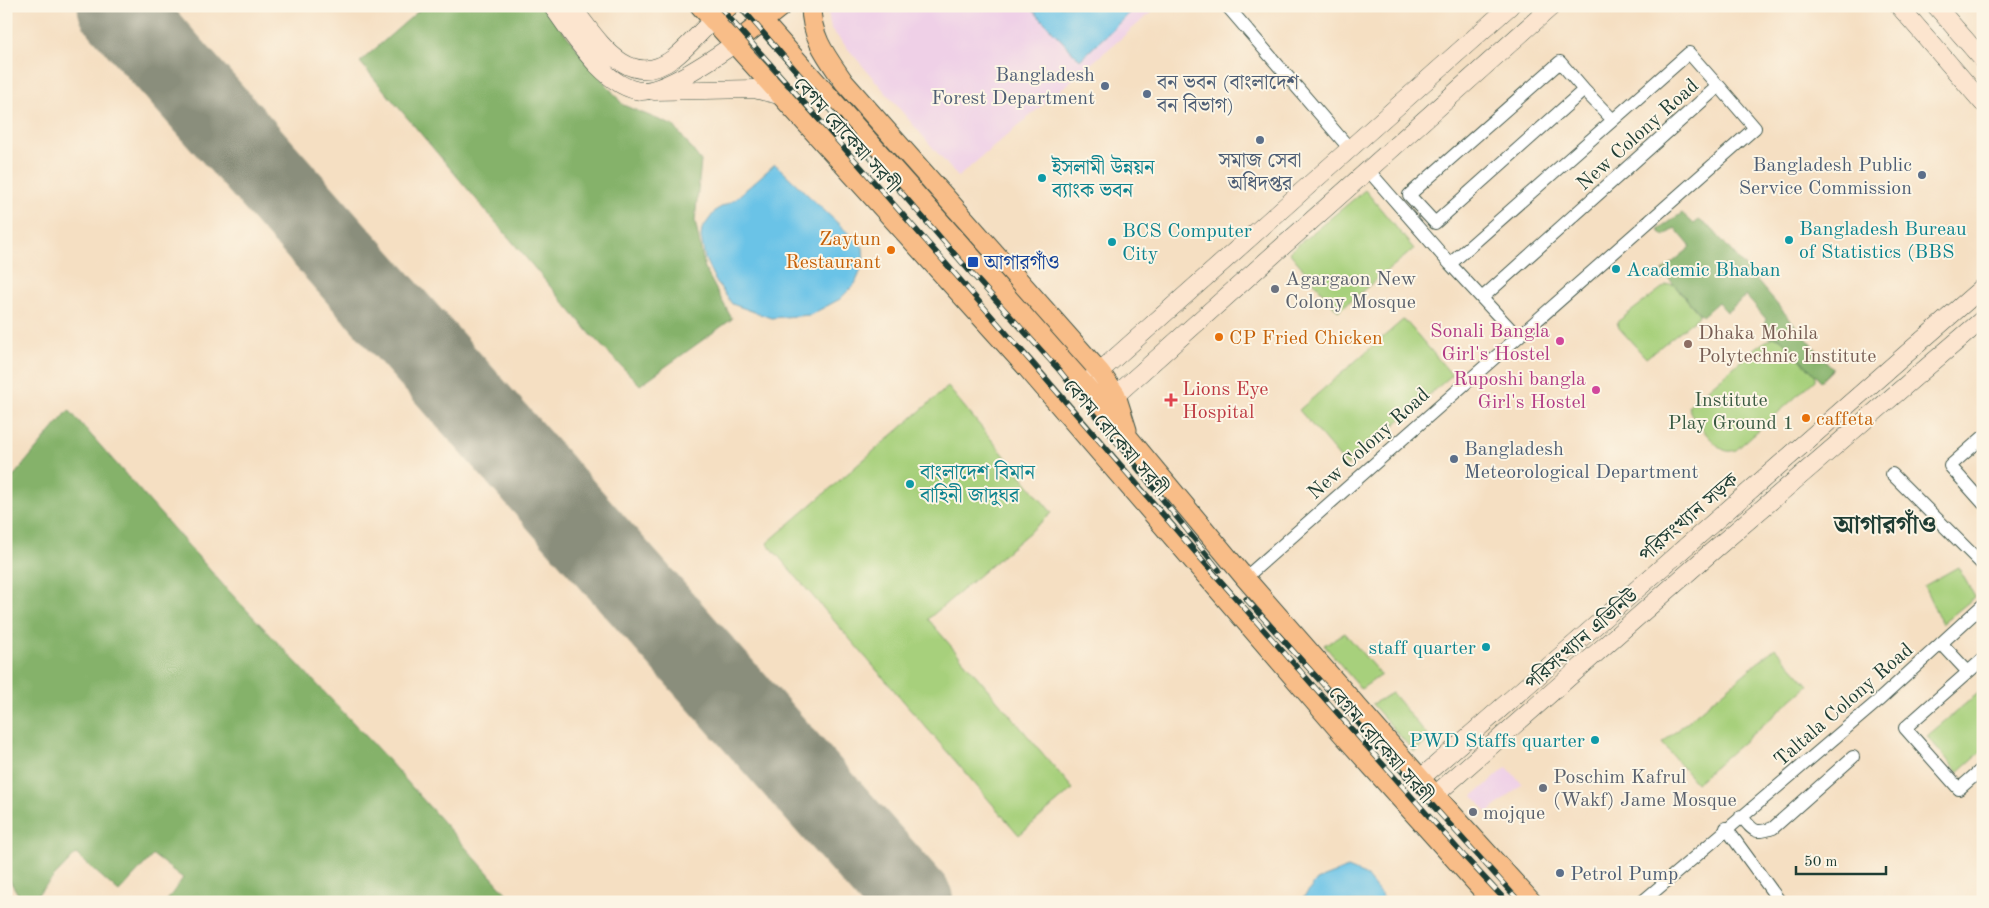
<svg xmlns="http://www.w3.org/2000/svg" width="1989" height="908" viewBox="0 0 1989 908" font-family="'Old Standard TT','Noto Serif Bengali',serif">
	<rect width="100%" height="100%" fill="#fcf5e5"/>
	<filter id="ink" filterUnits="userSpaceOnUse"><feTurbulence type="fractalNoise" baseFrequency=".02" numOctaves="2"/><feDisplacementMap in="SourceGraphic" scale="10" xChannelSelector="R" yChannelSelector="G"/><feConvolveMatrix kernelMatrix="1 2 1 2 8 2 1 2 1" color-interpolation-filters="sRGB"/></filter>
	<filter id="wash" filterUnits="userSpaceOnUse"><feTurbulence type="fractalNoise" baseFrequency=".0096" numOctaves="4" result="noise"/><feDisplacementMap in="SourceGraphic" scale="20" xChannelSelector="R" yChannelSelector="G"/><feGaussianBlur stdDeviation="1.12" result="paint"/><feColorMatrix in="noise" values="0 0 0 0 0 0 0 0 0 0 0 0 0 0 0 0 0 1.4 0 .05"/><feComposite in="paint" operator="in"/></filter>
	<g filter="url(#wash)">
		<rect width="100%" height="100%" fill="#f5dfc2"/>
		<path fill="#efd0e7" d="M 827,6 L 1159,6 L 958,177 L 831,29 Z
			M 1507,767 L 1522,784 L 1488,813 L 1473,796 Z"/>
		<path fill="#a7d07b" stroke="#638658" d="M 1365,190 L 1414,249 L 1338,311 L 1289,252 Z
			M 1670,284 L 1674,285 L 1699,314 L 1698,317 L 1646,358 L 1619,328 L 1617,322 L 1666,285 Z
			M 1404,319 L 1452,375 L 1347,466 L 1299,410 Z
			M 1774,336 L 1782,340 L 1815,375 L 1815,380 L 1736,450 C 1732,451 1729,452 1724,450 C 1714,445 1690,417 1688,406 L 1757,347 Z
			M 948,387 L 1052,513 L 928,619 L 1073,789 L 1019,835 L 767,543 Z
			M 1958,567 L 1975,597 L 1942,624 L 1924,586 Z
			M 1345,633 L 1381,675 L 1361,689 L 1324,645 Z
			M 1775,648 L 1809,685 L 1696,783 L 1662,743 Z
			M 1983,689 L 1983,750 L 1958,772 L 1927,736 Z
			M 1392,693 L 1430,739 L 1414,752 L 1372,704 Z"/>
		<path fill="#85b26b" stroke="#527850" d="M 424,6 L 543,6 L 623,105 L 674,126 L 701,161 L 695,221 L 705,269 L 732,319 L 640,385 L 593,337 L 360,62 Z
			M 1682,213 L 1694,224 L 1699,220 L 1713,230 L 1833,369 L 1821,381 L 1779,337 L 1768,337 L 1764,325 L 1766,319 L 1746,296 L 1727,312 L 1718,302 L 1702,316 L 1662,271 L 1691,247 L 1675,228 L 1664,236 L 1658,230 Z
			M 69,410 L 224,586 L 379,750 L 514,902 L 166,902 L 183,878 L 153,855 L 119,892 L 76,854 L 30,902 L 23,902 L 6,875 L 6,485 Z"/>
		<path fill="#6ac3e7" stroke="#44808e" d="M 1029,6 L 1137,6 L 1080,60 Z
			M 775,164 L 863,247 L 864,263 L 855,284 L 840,299 L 810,315 L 771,318 L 732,304 L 715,280 L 705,259 L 701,237 L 702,229 L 716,210 L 734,200 Z
			M 1348,868 L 1365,875 L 1387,902 L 1300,902 L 1317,880 Z"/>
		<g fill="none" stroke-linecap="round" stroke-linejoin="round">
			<path stroke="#8a8e7b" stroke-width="81" d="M 118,6 L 913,902"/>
		</g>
	</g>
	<g filter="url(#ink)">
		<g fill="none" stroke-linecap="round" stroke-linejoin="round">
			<g stroke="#3f5549" stroke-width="14">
				<path id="street" d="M 1227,6 L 1350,149
					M 1584,90 L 1560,62 L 1409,195 L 1435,223 L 1584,90 L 1613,120
					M 1450,264 L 1517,336
					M 1983,437 L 1950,466 L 1983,503
					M 1892,474 L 1983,565
					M 1245,578 L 1755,128 L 1719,86 L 1482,298 L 1718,86 L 1689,53 L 1450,264 L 1368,170
					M 1941,643 L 1968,672
					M 1983,659 L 1905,728 L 1959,789 L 1983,768
					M 1741,816 C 1753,830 1754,835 1773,828 L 1853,757
					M 1726,828 L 1780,902
					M 1642,902 L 1878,701 L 1983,605"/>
			</g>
			<g stroke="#3f5549" stroke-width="19">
				<path id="secondary" d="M 552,6 C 572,33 605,89 642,91 C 666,91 714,58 734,44
					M 571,6 C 597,38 627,93 674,58 C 688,47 700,32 713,20
					M 1899,6 L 1983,103
					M 1936,6 L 1983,60
					M 654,91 L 754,89 L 783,96
					M 1089,381 L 1510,6
					M 1106,404 L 1552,6
					M 1421,778 L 1983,287
					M 1435,795 L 1708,555 L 1983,319"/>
			</g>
			<g stroke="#3f5549" stroke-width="21">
				<path id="primary" d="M 700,6 L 1027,368 L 1344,736 L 1493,902
					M 749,6 L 1085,385 L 1245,578 L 1435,795 L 1532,902
					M 811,6 C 811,38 827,57 844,82 L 1100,372 L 1116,395 L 1127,430
					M 713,20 L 729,6
					M 734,44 L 782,6"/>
			</g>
			<use href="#street" stroke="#fff" stroke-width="12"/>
			<use href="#secondary" stroke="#fce5cf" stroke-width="18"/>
			<use href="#primary" stroke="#f8bd88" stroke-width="19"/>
			<g stroke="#1f3d34" stroke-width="5.5">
				<path id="rail" d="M 719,6 L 956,275 L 1209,568 L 1465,857 L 1507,902
					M 740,6 L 965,266 L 1059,370 L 1219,570
					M 1246,599 L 1520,902"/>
			</g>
			<use href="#rail" stroke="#fcf5e5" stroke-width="4" stroke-dasharray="11" stroke-linecap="butt"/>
		</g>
	</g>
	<g fill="#5c6f8a" stroke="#fcf5e5" stroke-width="2">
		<circle cx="1105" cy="86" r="5"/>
		<circle cx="1147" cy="94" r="5"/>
		<circle cx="1260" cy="140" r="5"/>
		<circle cx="1922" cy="175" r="5"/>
		<circle cx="1454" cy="459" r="5"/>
		<circle cx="1560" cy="873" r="5"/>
	</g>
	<g fill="#0f9aa8" stroke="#fcf5e5" stroke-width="2">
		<circle cx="1042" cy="178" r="5"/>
		<circle cx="1789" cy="240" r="5"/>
		<circle cx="1112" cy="242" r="5"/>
		<circle cx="1616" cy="269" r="5"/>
		<circle cx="910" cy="484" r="5"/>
		<circle cx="1486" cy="647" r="5"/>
		<circle cx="1595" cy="740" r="5"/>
	</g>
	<g fill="#e8710a" stroke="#fcf5e5" stroke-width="2">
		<circle cx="891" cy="250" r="5"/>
		<circle cx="1219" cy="337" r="5"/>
		<circle cx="1806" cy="418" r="5"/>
	</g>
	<rect fill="#1a4fb4" stroke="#fcf5e5" stroke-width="2" x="967" y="256" width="12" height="12" rx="2.5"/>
	<g fill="#6b7280" stroke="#fcf5e5" stroke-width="2">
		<circle cx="1275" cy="289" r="5"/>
		<circle cx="1543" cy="788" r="5"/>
		<circle cx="1473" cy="812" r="5"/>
	</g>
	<g fill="#d1479c" stroke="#fcf5e5" stroke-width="2">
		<circle cx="1560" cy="341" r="5"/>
		<circle cx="1596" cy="390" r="5"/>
	</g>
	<circle fill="#8d6e63" stroke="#fcf5e5" stroke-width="2" cx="1688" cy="344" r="5"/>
	<path fill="#e0444e" stroke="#fcf5e5" stroke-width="2" d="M1168.5 392.5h5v5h5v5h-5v5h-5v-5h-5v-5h5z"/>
	<g text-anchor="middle" stroke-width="4" stroke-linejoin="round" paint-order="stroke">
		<g font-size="20" fill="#4e5e75" stroke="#fcf5e5" text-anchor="start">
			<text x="1095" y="81" text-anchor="end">Bangladesh<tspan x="1095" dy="23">Forest Department</tspan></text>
			<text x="1157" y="89">বন ভবন (বাংলাদেশ<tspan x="1157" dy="23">বন বিভাগ)</tspan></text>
			<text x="1260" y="167" text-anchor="middle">সমাজ সেবা<tspan x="1260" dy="23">অধিদপ্তর</tspan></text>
			<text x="1912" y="171" text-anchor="end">Bangladesh Public<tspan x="1912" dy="23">Service Commission</tspan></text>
			<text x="1464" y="455">Bangladesh<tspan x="1464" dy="23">Meteorological Department</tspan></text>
			<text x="1570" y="880">Petrol Pump</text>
		</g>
		<g font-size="20" fill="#1f3d34" stroke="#fcf5e5">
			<text transform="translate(847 134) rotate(48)" y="7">বেগম রোকেয়া সরণী</text>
			<text transform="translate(1637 134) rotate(-42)" y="7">New Colony Road</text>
			<text transform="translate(1116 437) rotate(49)" y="7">বেগম রোকেয়া সরণী</text>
			<text transform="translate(1368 443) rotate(-42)" y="7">New Colony Road</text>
			<text transform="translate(1688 517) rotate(-41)" y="7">পরিসংখ্যান সড়ক</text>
			<text transform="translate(1581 639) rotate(-41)" y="7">পরিসংখ্যান এভিনিউ</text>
			<text transform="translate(1843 704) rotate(-41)" y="7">Taltala Colony Road</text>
			<text transform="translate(1381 744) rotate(49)" y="7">বেগম রোকেয়া সরণী</text>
		</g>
		<g font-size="20" fill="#0d838f" stroke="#fcf5e5" text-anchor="start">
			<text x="1052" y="174">ইসলামী উন্নয়ন<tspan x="1052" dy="23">ব্যাংক ভবন</tspan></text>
			<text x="1799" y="235">Bangladesh Bureau<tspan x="1799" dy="23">of Statistics (BBS</tspan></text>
			<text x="1122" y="237">BCS Computer<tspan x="1122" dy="23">City</tspan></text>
			<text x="1626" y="276">Academic Bhaban</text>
			<text x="920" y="479">বাংলাদেশ বিমান<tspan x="920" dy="23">বাহিনী জাদুঘর</tspan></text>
			<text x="1476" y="654" text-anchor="end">staff quarter</text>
			<text x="1585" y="747" text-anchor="end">PWD Staffs quarter</text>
		</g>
		<g font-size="20" fill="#c56008" stroke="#fcf5e5" text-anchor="start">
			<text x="881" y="245" text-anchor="end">Zaytun<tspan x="881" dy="23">Restaurant</tspan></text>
			<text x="1229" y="344">CP Fried Chicken</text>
			<text x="1816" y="425">caffeta</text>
		</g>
		<g font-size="20" fill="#164399" stroke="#fcf5e5" text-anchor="start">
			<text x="984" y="269">আগারগাঁও</text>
		</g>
		<g font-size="20" fill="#5b616d" stroke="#fcf5e5" text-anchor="start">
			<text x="1285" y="285">Agargaon New<tspan x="1285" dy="23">Colony Mosque</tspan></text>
			<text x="1553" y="783">Poschim Kafrul<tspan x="1553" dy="23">(Wakf) Jame Mosque</tspan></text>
			<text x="1483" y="819">mojque</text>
		</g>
		<g font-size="20" fill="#b23c85" stroke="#fcf5e5" text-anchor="end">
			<text x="1550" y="337">Sonali Bangla<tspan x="1550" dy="23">Girl's Hostel</tspan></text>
			<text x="1586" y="385">Ruposhi bangla<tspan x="1586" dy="23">Girl's Hostel</tspan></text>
		</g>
		<g font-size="20" fill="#785e54" stroke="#fcf5e5" text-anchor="start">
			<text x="1698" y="339">Dhaka Mohila<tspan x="1698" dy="23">Polytechnic Institute</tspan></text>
		</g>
		<g font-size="20" fill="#be3a42" stroke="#fcf5e5" text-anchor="start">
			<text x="1182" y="395">Lions Eye<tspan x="1182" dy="23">Hospital</tspan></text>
		</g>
		<g font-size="20" fill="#3a5a42" stroke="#fcf5e5">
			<text x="1731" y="406">Institute<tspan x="1731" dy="23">Play Ground 1</tspan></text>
		</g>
		<g font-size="25" font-weight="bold" fill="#1f3d34" stroke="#fcf5e5">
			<text x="1885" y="533">আগারগাঁও</text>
		</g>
	</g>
	<rect width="1989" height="908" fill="none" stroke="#fcf5e5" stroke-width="25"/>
	<path d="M1796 866v8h90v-8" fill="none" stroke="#1f3d34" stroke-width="2.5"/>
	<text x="1804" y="866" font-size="15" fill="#1f3d34" stroke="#fcf5e5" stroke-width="4" paint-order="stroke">50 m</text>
</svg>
